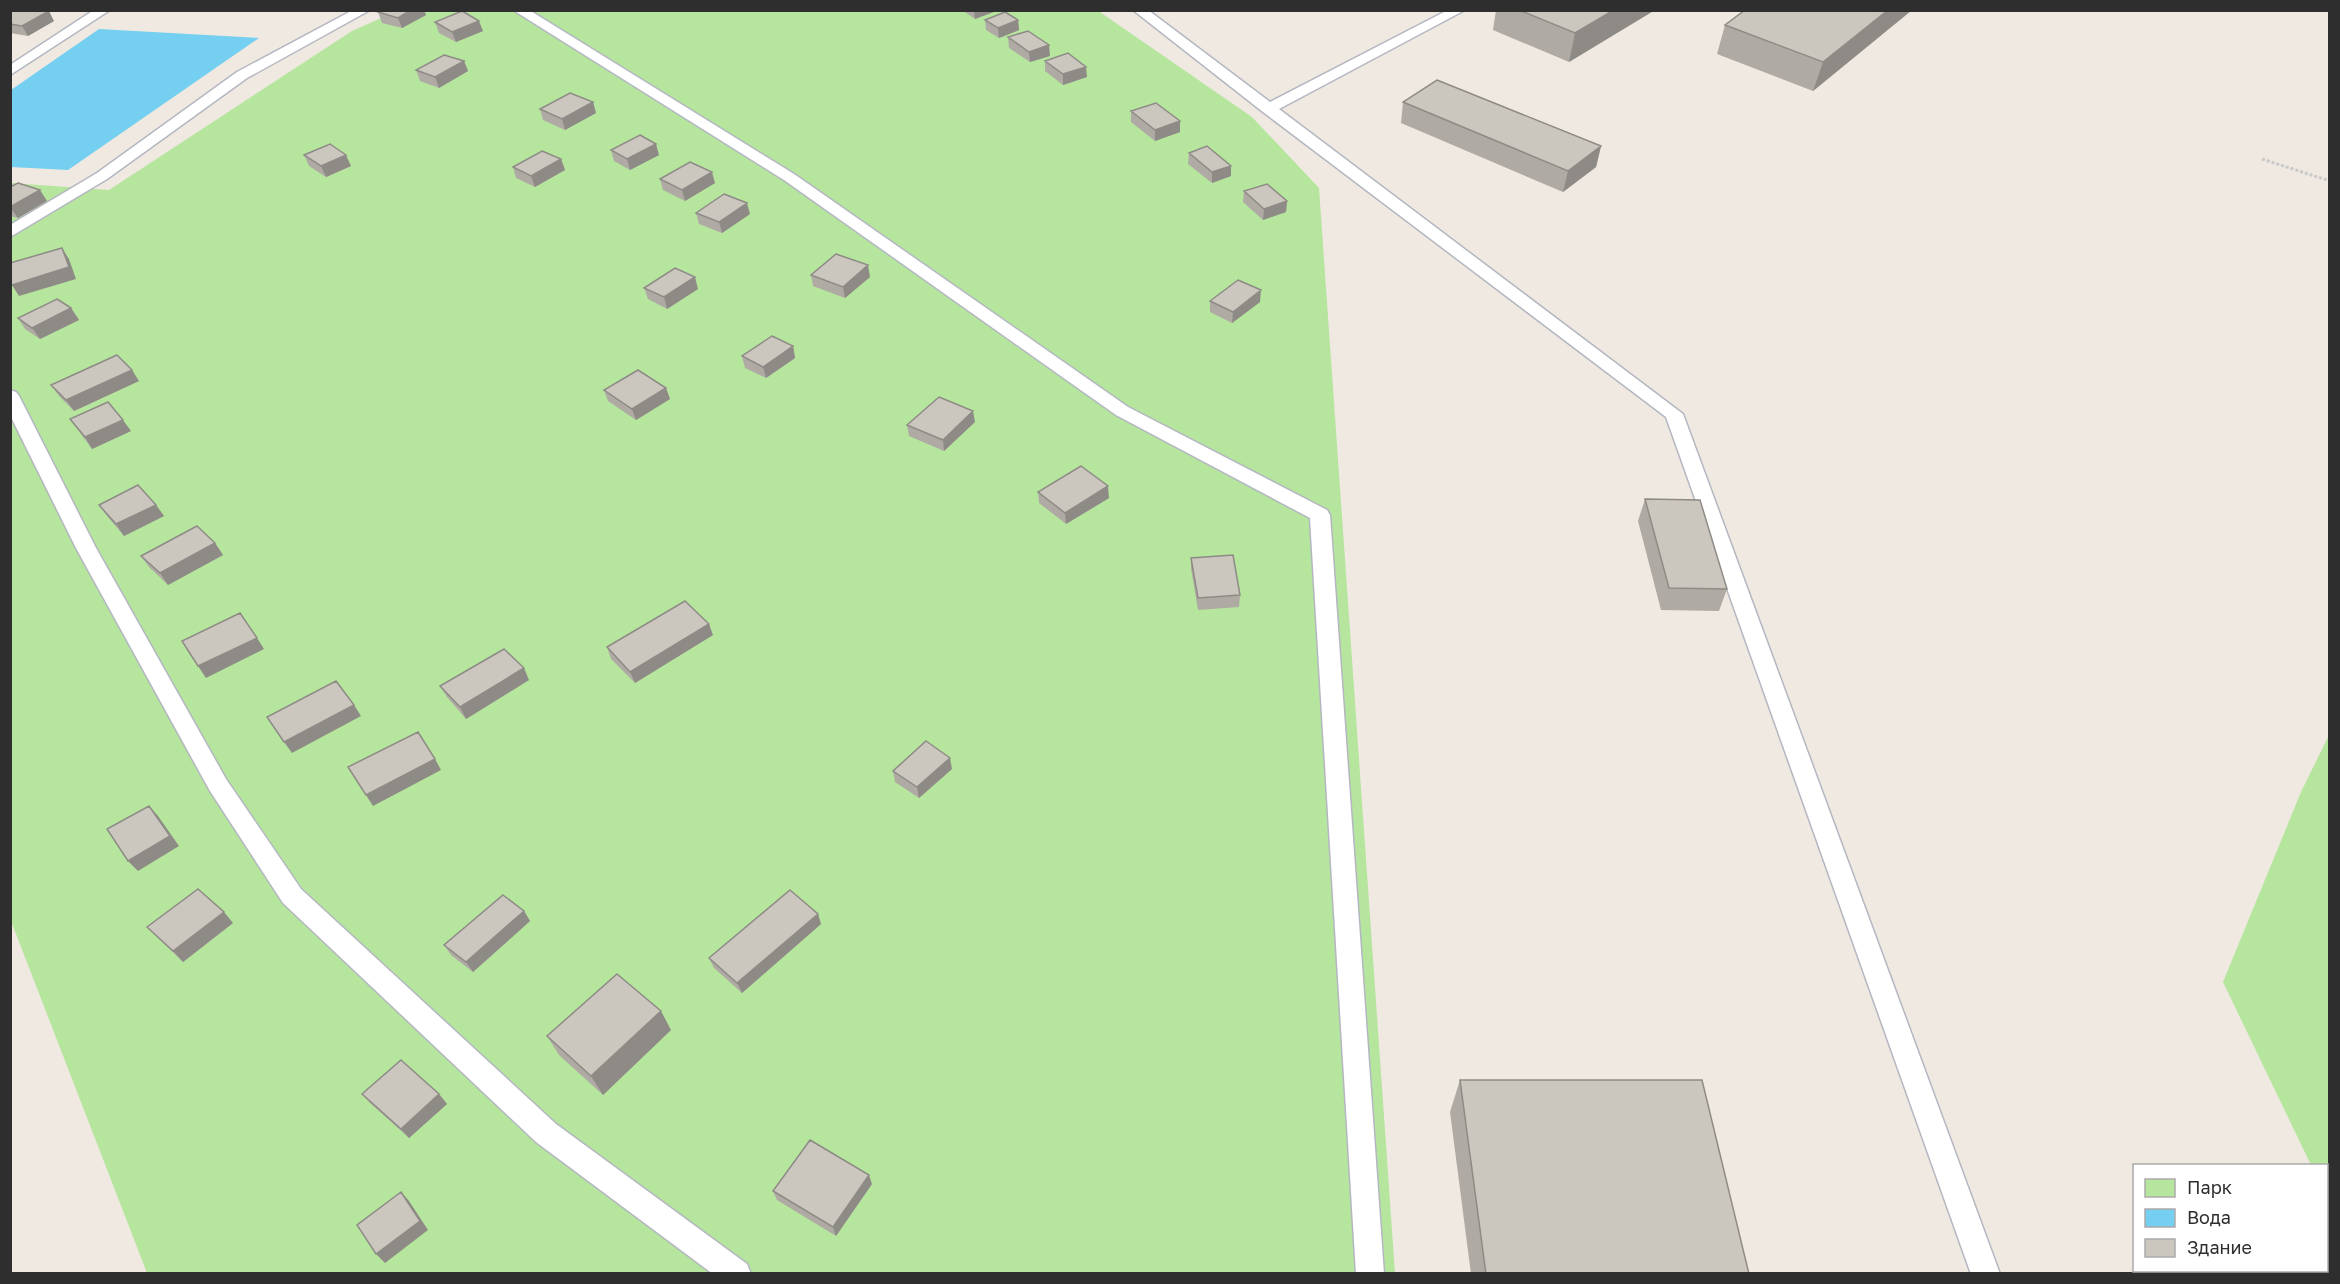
<svg xmlns="http://www.w3.org/2000/svg" width="2340" height="1284" viewBox="0 0 2340 1284" font-family="'Golos Text',sans-serif">
	<rect width="100%" height="100%" fill="#efe9e1"/>
	<path fill="#b6e59e" d="M 1097,10 L 1252,117 L 1319,188 L 1395,1273 L 147,1273 L 11,921 L 11,183 L 109,190 L 352,31 L 397,11 Z
		M 2329,735 L 2329,1205 L 2327,1198 L 2326,1166 L 2311,1165 L 2223,982 L 2301,792 Z"/>
	<path fill="#75cff0" d="M 99,29 L 259,38 L 68,170 L 11,167 L 11,90 Z"/>
	<g fill="none" stroke-linecap="round" stroke-linejoin="round">
		<g stroke="#b4b7c1" stroke-width="3">
			<path id="lane" d="M 94,10 L 110,10 L 10,75 L 10,65 Z
				M 353,10 L 370,10 L 247,78 L 107,179 L 10,237 L 10,225 L 97,173 L 237,72 Z
				M 513,10 L 529,10 L 794,174 L 1128,407 L 1327,510 L 1330,515 L 1384,1274 L 1356,1274 L 1310,518 L 1116,415 L 784,180 Z
				M 1133,10 L 1148,10 L 1270,102 L 1448,10 L 1465,10 L 1279,109 L 1683,414 L 2000,1274 L 1971,1274 L 1666,417 L 1263,112 Z
				M 10,390 L 16,392 L 19,396 L 96,548 L 226,779 L 301,889 L 556,1124 L 747,1264 L 751,1274 L 713,1274 L 536,1142 L 283,903 L 210,791 L 76,548 L 10,415 Z"/>
		</g>
		<path stroke="#c9c9c9" stroke-width="3" stroke-dasharray="3 2" stroke-linecap="butt" d="M 2262,159 L 2330,181"/>
		<use href="#lane" fill="#fff" fill-rule="evenodd"/>
	</g>
	<path fill="#afaba4" d="M 10,10 L 54,21 L 28,36 L 10,33 Z
		M 381,10 L 424,10 L 426,15 L 402,28 L 382,23 L 378,12 Z
		M 962,10 L 999,10 L 975,19 Z
		M 1496,10 L 1655,10 L 1569,62 L 1493,30 Z
		M 1912,10 L 1813,91 L 1717,54 L 1725,25 Z
		M 985,20 L 1018,20 L 1019,30 L 999,38 L 986,30 Z
		M 435,22 L 483,31 L 456,42 L 439,33 Z
		M 1008,37 L 1050,56 L 1030,62 L 1009,48 Z
		M 464,61 L 468,71 L 439,88 L 420,81 L 416,70 Z
		M 1045,61 L 1087,77 L 1063,85 L 1045,71 Z
		M 593,102 L 596,113 L 565,130 L 543,120 L 540,109 Z
		M 1403,102 L 1601,146 L 1596,167 L 1563,192 L 1401,123 Z
		M 1131,111 L 1180,132 L 1155,141 L 1131,122 Z
		M 611,150 L 659,155 L 630,170 L 614,161 Z
		M 1189,153 L 1231,176 L 1212,183 L 1188,164 Z
		M 304,155 L 351,166 L 326,177 L 309,166 Z
		M 561,159 L 565,170 L 535,187 L 516,178 L 513,167 Z
		M 660,179 L 715,183 L 685,201 L 663,190 Z
		M 10,187 L 47,201 L 18,218 L 10,216 Z
		M 1244,191 L 1287,201 L 1286,212 L 1263,220 L 1243,202 Z
		M 696,213 L 750,214 L 722,233 L 699,224 Z
		M 811,275 L 870,277 L 845,298 L 813,286 Z
		M 644,288 L 698,289 L 667,309 L 648,299 Z
		M 1210,301 L 1260,302 L 1232,323 L 1210,312 Z
		M 71,308 L 79,320 L 40,339 L 25,329 L 18,318 Z
		M 793,346 L 795,358 L 766,378 L 745,368 L 742,356 Z
		M 139,381 L 74,411 L 59,396 L 51,385 Z
		M 666,388 L 670,399 L 636,420 L 608,401 L 604,390 Z
		M 70,419 L 131,431 L 92,449 Z
		M 975,422 L 944,451 L 909,436 L 907,425 Z
		M 1038,492 L 1109,498 L 1066,524 L 1039,503 Z
		M 1645,499 L 1727,589 L 1719,611 L 1661,610 L 1638,521 Z
		M 99,505 L 156,505 L 164,516 L 124,536 L 107,516 Z
		M 215,543 L 223,555 L 168,585 L 149,567 L 141,556 Z
		M 1191,558 L 1240,595 L 1239,607 L 1198,610 L 1191,569 Z
		M 713,635 L 635,683 L 611,659 L 607,647 Z
		M 529,680 L 466,719 L 447,697 L 440,686 Z
		M 952,769 L 919,798 L 895,782 L 893,771 Z
		M 524,911 L 530,921 L 473,972 L 451,955 L 444,945 Z
		M 818,914 L 821,924 L 742,993 L 714,968 L 709,958 Z
		M 233,923 L 183,962 L 147,927 Z
		M 671,1030 L 603,1095 L 559,1055 L 547,1036 Z
		M 1460,1080 L 1749,1274 L 1471,1274 L 1450,1112 Z
		M 362,1094 L 439,1094 L 447,1104 L 409,1138 L 370,1103 Z
		M 872,1184 L 836,1236 L 777,1200 L 773,1191 Z"/>
	<path fill="#8e8b86" d="M 411,10 L 424,10 L 426,15 L 402,28 L 398,18 Z
		M 974,10 L 999,10 L 975,19 Z
		M 1614,10 L 1655,10 L 1569,62 L 1575,33 Z
		M 1888,10 L 1912,10 L 1813,91 L 1823,62 Z
		M 49,11 L 54,21 L 28,36 L 22,26 Z
		M 1018,20 L 1019,30 L 999,38 L 998,28 Z
		M 479,21 L 483,31 L 456,42 L 452,32 Z
		M 1049,45 L 1050,56 L 1030,62 L 1029,52 Z
		M 464,61 L 468,71 L 439,88 L 435,77 Z
		M 1086,67 L 1087,77 L 1063,85 L 1063,74 Z
		M 593,102 L 596,113 L 565,130 L 562,119 Z
		M 1180,121 L 1180,132 L 1155,141 L 1155,130 Z
		M 656,144 L 659,155 L 630,170 L 627,159 Z
		M 1601,146 L 1596,167 L 1563,192 L 1568,171 Z
		M 346,155 L 351,166 L 326,177 L 321,166 Z
		M 561,159 L 565,170 L 535,187 L 531,176 Z
		M 1231,166 L 1231,176 L 1212,183 L 1212,172 Z
		M 712,172 L 715,183 L 685,201 L 682,190 Z
		M 40,190 L 47,201 L 18,218 L 10,207 Z
		M 1287,201 L 1286,212 L 1263,220 L 1264,209 Z
		M 747,203 L 750,214 L 722,233 L 719,222 Z
		M 62,248 L 69,259 L 76,279 L 19,296 L 12,285 Z
		M 868,265 L 870,277 L 845,298 L 843,287 Z
		M 695,277 L 698,289 L 667,309 L 664,297 Z
		M 1261,290 L 1260,302 L 1232,323 L 1233,312 Z
		M 71,308 L 79,320 L 40,339 L 32,328 Z
		M 793,346 L 795,358 L 766,378 L 763,367 Z
		M 132,370 L 139,381 L 74,411 L 66,400 Z
		M 666,388 L 670,399 L 636,420 L 632,409 Z
		M 973,411 L 975,422 L 944,451 L 943,440 Z
		M 123,420 L 131,431 L 92,449 L 85,437 Z
		M 1108,486 L 1109,498 L 1066,524 L 1065,513 Z
		M 156,505 L 164,516 L 124,536 L 116,524 Z
		M 215,543 L 223,555 L 168,585 L 160,573 Z
		M 709,624 L 713,635 L 635,683 L 630,672 Z
		M 257,638 L 264,649 L 206,678 L 198,666 Z
		M 524,668 L 529,680 L 466,719 L 460,707 Z
		M 354,705 L 361,716 L 292,753 L 284,742 Z
		M 950,758 L 952,769 L 919,798 L 917,787 Z
		M 435,759 L 441,770 L 373,806 L 366,795 Z
		M 149,806 L 158,816 L 179,846 L 138,871 L 128,861 Z
		M 524,911 L 530,921 L 473,972 L 466,962 Z
		M 224,912 L 233,923 L 183,962 L 173,951 Z
		M 818,914 L 821,924 L 742,993 L 737,983 Z
		M 661,1011 L 671,1030 L 603,1095 L 591,1076 Z
		M 439,1094 L 447,1104 L 409,1138 L 401,1129 Z
		M 869,1175 L 872,1184 L 836,1236 L 833,1227 Z
		M 401,1192 L 409,1201 L 428,1230 L 385,1263 L 376,1254 Z"/>
	<path fill="#cbc7bf" stroke="#8e8b86" stroke-width="1.5" d="M 10,10 L 47,10 L 49,11 L 22,26 L 10,24 Z
		M 381,10 L 411,10 L 398,18 L 378,12 Z
		M 1519,10 L 1614,10 L 1575,33 Z
		M 1745,10 L 1888,10 L 1823,62 L 1725,25 Z
		M 462,11 L 479,21 L 452,32 L 435,22 Z
		M 1005,12 L 1018,20 L 998,28 L 985,20 Z
		M 1028,31 L 1049,45 L 1029,52 L 1008,37 Z
		M 1068,53 L 1086,67 L 1063,74 L 1045,61 Z
		M 444,55 L 464,61 L 435,77 L 416,70 Z
		M 1437,80 L 1601,146 L 1568,171 L 1403,102 Z
		M 570,93 L 593,102 L 562,119 L 540,109 Z
		M 1156,103 L 1180,121 L 1155,130 L 1131,111 Z
		M 640,135 L 656,144 L 627,159 L 611,150 Z
		M 330,144 L 346,155 L 321,166 L 304,155 Z
		M 1207,146 L 1231,166 L 1212,172 L 1189,153 Z
		M 542,151 L 561,159 L 531,176 L 513,167 Z
		M 690,162 L 712,172 L 682,190 L 660,179 Z
		M 18,183 L 40,190 L 10,207 L 10,187 Z
		M 1267,184 L 1287,201 L 1264,209 L 1244,191 Z
		M 724,194 L 747,203 L 719,222 L 696,213 Z
		M 62,248 L 69,267 L 12,285 L 10,282 L 10,263 Z
		M 836,254 L 868,265 L 843,287 L 811,275 Z
		M 675,268 L 695,277 L 664,297 L 644,288 Z
		M 1238,280 L 1261,290 L 1233,312 L 1210,301 Z
		M 57,299 L 71,308 L 32,328 L 18,318 Z
		M 772,336 L 793,346 L 763,367 L 742,356 Z
		M 117,355 L 132,370 L 66,400 L 51,385 Z
		M 638,370 L 666,388 L 632,409 L 604,390 Z
		M 939,397 L 973,411 L 943,440 L 907,425 Z
		M 108,402 L 123,420 L 85,437 L 70,419 Z
		M 1081,466 L 1108,486 L 1065,513 L 1038,492 Z
		M 138,485 L 156,505 L 116,524 L 99,505 Z
		M 1645,499 L 1700,500 L 1727,589 L 1669,588 Z
		M 197,526 L 215,543 L 160,573 L 141,556 Z
		M 1233,555 L 1240,595 L 1198,598 L 1191,558 Z
		M 685,601 L 709,624 L 630,672 L 607,647 Z
		M 240,613 L 257,638 L 198,666 L 182,641 Z
		M 504,649 L 524,668 L 460,707 L 440,686 Z
		M 336,681 L 354,705 L 284,742 L 267,717 Z
		M 418,732 L 435,759 L 366,795 L 348,767 Z
		M 926,741 L 950,758 L 917,787 L 893,771 Z
		M 149,806 L 170,836 L 128,861 L 107,829 Z
		M 198,889 L 224,912 L 173,951 L 147,927 Z
		M 790,890 L 818,914 L 737,983 L 709,958 Z
		M 503,895 L 524,911 L 466,962 L 444,945 Z
		M 617,974 L 661,1011 L 591,1076 L 547,1036 Z
		M 401,1060 L 439,1094 L 401,1129 L 362,1094 Z
		M 1460,1080 L 1702,1080 L 1749,1274 L 1486,1274 Z
		M 810,1140 L 869,1175 L 833,1227 L 773,1191 Z
		M 401,1192 L 420,1221 L 376,1254 L 357,1225 Z"/>
	<rect width="2340" height="1284" fill="none" stroke="#2e2e2e" stroke-width="24"/>
	<rect x="2133" y="1164" width="195" height="108" fill="#ffffff" stroke="#ababab" stroke-width="1.5"/>
	<rect x="2145" y="1179" width="30" height="18" fill="#b6e59e" stroke="#ababab" stroke-width="1.5"/>
	<text x="2187" y="1194" font-size="18" fill="#2e2e2e">Парк</text>
	<rect x="2145" y="1209" width="30" height="18" fill="#75cff0" stroke="#ababab" stroke-width="1.5"/>
	<text x="2187" y="1224" font-size="18" fill="#2e2e2e">Вода</text>
	<rect x="2145" y="1239" width="30" height="18" fill="#cbc7bf" stroke="#ababab" stroke-width="1.5"/>
	<text x="2187" y="1254" font-size="18" fill="#2e2e2e">Здание</text>
</svg>
